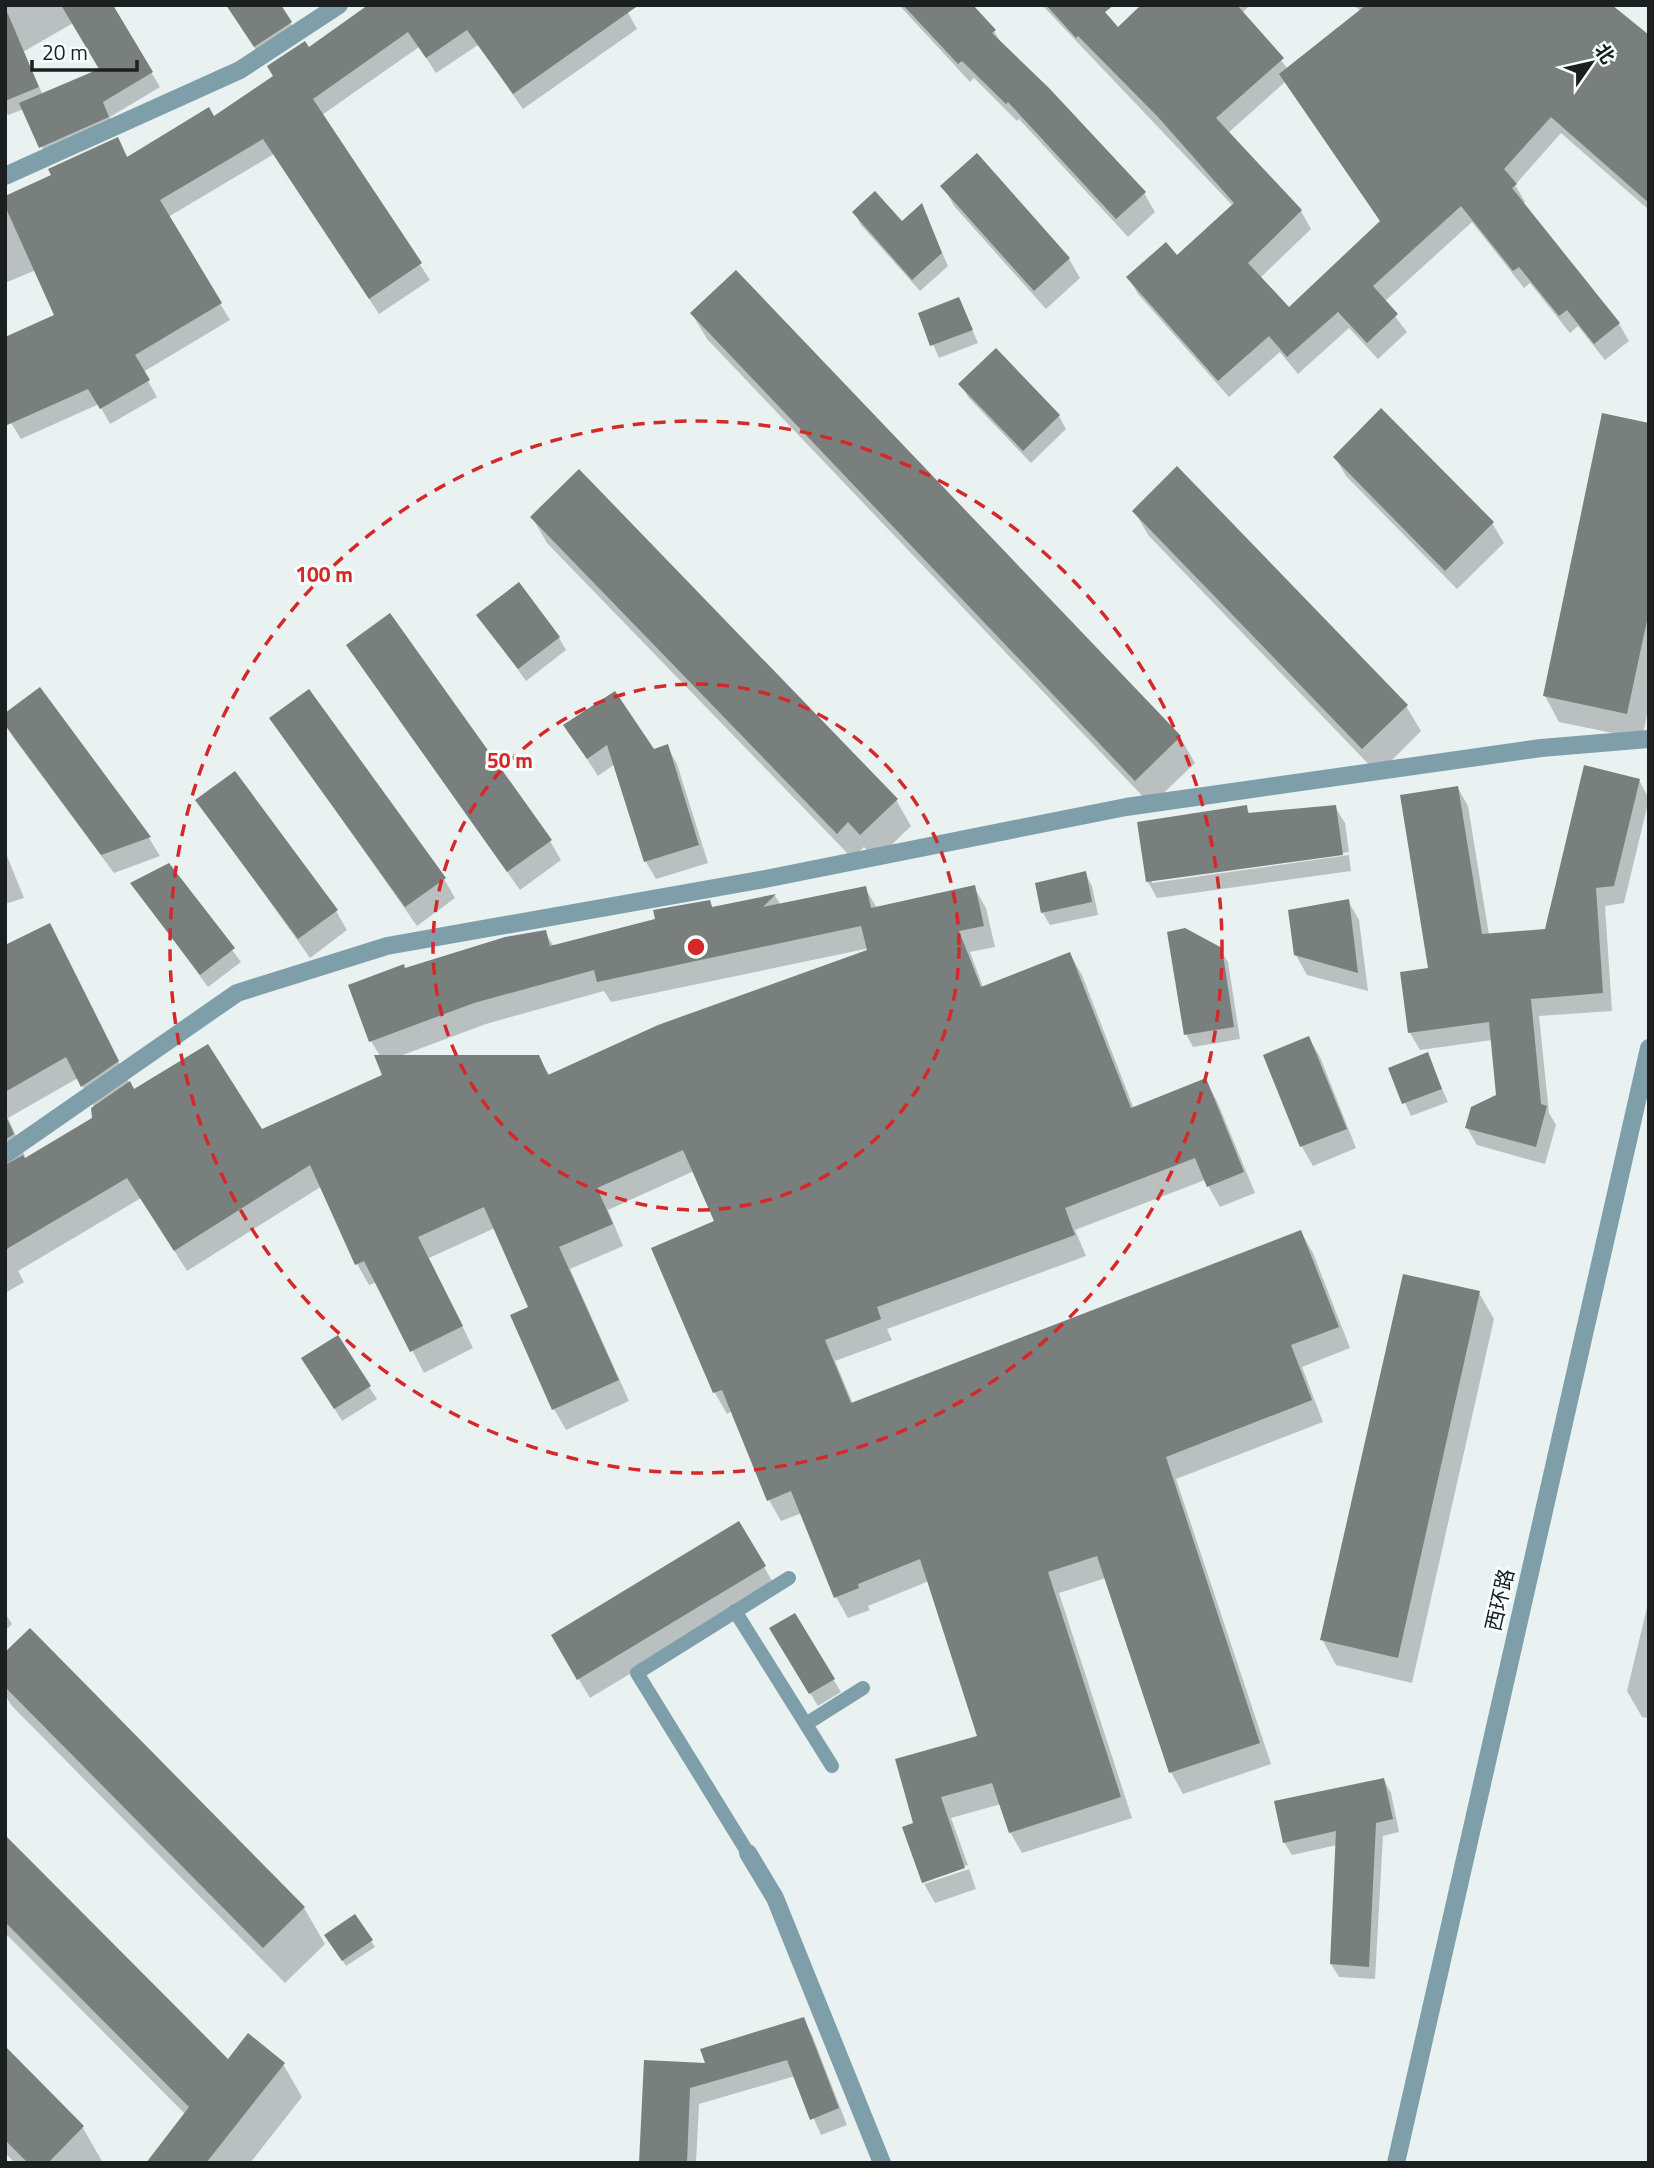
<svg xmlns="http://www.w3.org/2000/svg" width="1654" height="2168" viewBox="0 0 1654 2168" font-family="'Titillium Web','Noto Sans SC',sans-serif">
	<rect width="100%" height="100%" fill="#e9f1f1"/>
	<path fill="#0003" fill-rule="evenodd" d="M 5,5 L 111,5 L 160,87 L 110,117 L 116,132 L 49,162 L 24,109 L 8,115 L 5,111 ZM 73,23 L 101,70 L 43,95 L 23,52 Z
		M 227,5 L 279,5 L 298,35 L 262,59 Z
		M 371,5 L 627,11 L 637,29 L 523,109 L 478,45 L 436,73 L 419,47 L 322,115 L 430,280 L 379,314 L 274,154 L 168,217 L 230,320 L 143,372 L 157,397 L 110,424 L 99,404 L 21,439 L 11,423 L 56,316 L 36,270 L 5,283 L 5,198 L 53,176 L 117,140 L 128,158 L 213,118 L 275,77 Z
		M 899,5 L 970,5 L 994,31 L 1003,46 L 1144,193 L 1155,212 L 1128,237 L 1019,119 L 1017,121 L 974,78 L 970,82 Z
		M 1042,5 L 1097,5 L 1118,29 L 1144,5 L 1250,5 L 1242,13 L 1288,69 L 1361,11 L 1353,5 L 1610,5 L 1649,37 L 1649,210 L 1561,133 L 1515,185 L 1525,202 L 1523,204 L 1619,324 L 1629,341 L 1605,360 L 1578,326 L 1570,333 L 1530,283 L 1524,288 L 1472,222 L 1384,302 L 1407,332 L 1378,359 L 1349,328 L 1298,374 L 1280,352 L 1229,397 L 1138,294 L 1128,277 L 1177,258 L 1233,206 ZM 1285,82 L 1381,222 L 1289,309 L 1260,278 L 1311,229 L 1301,211 L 1228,133 Z
		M 976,156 L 1069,259 L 1080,278 L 1046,309 L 954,206 L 943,186 Z
		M 922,206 L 948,266 L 920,291 L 861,225 L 854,212 L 901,224 Z
		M 735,272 L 1180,737 L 1195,763 L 1151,805 L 707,339 L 692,314 Z
		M 959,299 L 978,343 L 939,358 L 920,314 Z
		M 996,350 L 1059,416 L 1066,429 L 1031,463 L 968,397 L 961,384 Z
		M 1649,425 L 1649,705 L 1642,739 L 1559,722 L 1545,696 Z
		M 1335,457 L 1492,523 L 1504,543 L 1457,589 L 1346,476 Z
		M 1134,511 L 1406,706 L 1421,731 L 1378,774 L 1149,536 Z
		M 532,517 L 896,800 L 911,826 L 876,860 L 864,847 L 852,858 L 547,543 Z
		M 479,615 L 559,638 L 566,650 L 526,681 Z
		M 348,645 L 550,841 L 561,860 L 520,890 Z
		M 40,690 L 149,838 L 160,856 L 114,873 L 13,737 L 5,724 Z
		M 271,718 L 444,879 L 455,898 L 417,926 Z
		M 566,726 L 653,751 L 667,746 L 677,764 L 708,863 L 656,879 L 646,862 L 615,764 L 598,776 Z
		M 1639,780 L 1649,799 L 1624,903 L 1605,906 L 1612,1011 L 1539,1016 L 1549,1113 L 1556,1125 L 1545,1164 L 1477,1145 L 1467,1128 L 1498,1096 L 1492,1040 L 1420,1050 L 1410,1033 L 1402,973 L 1430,969 L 1458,788 L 1468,806 L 1489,935 L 1546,930 Z
		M 198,801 L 336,911 L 347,930 L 310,958 Z
		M 1246,807 L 1250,814 L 1335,807 L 1345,823 L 1349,852 L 1152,880 L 1152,883 L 1349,855 L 1351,871 L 1157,898 L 1148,882 L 1139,823 Z
		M 5,851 L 24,898 L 5,904 Z
		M 169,865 L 241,962 L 208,987 L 132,883 Z
		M 1085,873 L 1092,886 L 1098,915 L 1050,925 L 1043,913 Z
		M 974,887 L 986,908 L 995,947 L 970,952 L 983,987 L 1070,954 L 1082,975 L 1134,1109 L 1205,1080 L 1217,1101 L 1255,1193 L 1220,1207 L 1205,1180 L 1075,1230 L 1086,1256 L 887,1329 L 892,1340 L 835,1361 L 853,1404 L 1301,1232 L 1313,1253 L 1350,1348 L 1302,1367 L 1323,1422 L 1176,1479 L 1271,1764 L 1183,1794 L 1171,1772 L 1106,1578 L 1059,1593 L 1132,1818 L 1022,1853 L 1010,1832 L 1001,1804 L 951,1818 L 968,1865 L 924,1880 L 924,1884 L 969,1869 L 976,1889 L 935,1903 L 923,1882 L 915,1824 L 980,1737 L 929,1581 L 868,1606 L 870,1610 L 848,1618 L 836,1597 L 802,1513 L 781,1521 L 769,1500 L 732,1411 L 727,1414 L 715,1393 L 654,1249 L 716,1222 L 694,1171 L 608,1210 L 623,1246 L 570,1269 L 629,1401 L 566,1430 L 554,1409 L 530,1308 L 495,1228 L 429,1258 L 473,1348 L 424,1373 L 377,1282 L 369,1285 L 357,1264 L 322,1186 L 187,1271 L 141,1198 L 18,1271 L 24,1282 L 5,1293 L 5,1067 L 50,925 L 133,1091 L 261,1131 L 384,1076 L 380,1056 L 371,1041 L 405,970 L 545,932 L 554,947 L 657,920 L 709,902 L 713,908 L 775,896 L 781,905 L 865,888 L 877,908 ZM 875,947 L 550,1076 L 538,1056 L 400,1056 L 486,1024 L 604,991 L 611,1002 ZM 78,1078 L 95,1108 L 94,1119 L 19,1163 L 25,1156 L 8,1118 Z
		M 1348,901 L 1359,920 L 1368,991 L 1307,975 L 1296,955 Z
		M 1220,949 L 1228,962 L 1240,1039 L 1193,1047 L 1186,1034 Z
		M 1309,1038 L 1320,1057 L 1356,1148 L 1313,1166 L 1302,1147 L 1265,1056 Z
		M 1427,1055 L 1448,1102 L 1411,1116 L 1390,1069 Z
		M 1479,1293 L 1494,1319 L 1412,1683 L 1336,1665 L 1322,1639 Z
		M 311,1371 L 369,1387 L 377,1399 L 342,1421 Z
		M 764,1567 L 775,1586 L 590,1698 L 553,1636 Z
		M 1649,1599 L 1649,1718 L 1642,1717 L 1627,1691 Z
		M 5,1613 L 12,1624 L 5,1631 Z
		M 794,1615 L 841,1692 L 818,1706 L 771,1629 Z
		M 5,1655 L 304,1908 L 325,1944 L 285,1983 L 12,1706 L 5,1695 Z
		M 1384,1780 L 1391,1793 L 1399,1832 L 1383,1836 L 1375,1979 L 1339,1977 L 1331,1964 L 1337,1845 L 1292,1855 L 1284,1842 Z
		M 5,1838 L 228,2062 L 283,2064 L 302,2097 L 250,2163 L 156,2163 L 186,2115 L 5,1933 Z
		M 330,1941 L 371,1941 L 375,1947 L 346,1966 Z
		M 803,2019 L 812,2035 L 847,2125 L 821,2135 L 795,2076 L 699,2104 L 696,2163 L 641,2163 L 645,2062 L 707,2065 Z
		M 5,2049 L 83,2128 L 103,2163 L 15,2163 L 5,2153 Z"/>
	<path fill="#787f7d" d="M 61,5 L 113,5 L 153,72 L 103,102 L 109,117 L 39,148 L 19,103 L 99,69 Z
		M 226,5 L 281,5 L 292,22 L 254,47 Z
		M 368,5 L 639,5 L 513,94 L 467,30 L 426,58 L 408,32 L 313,99 L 422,263 L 369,299 L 263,139 L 160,200 L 222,303 L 135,355 L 150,380 L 100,409 L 88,389 L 5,426 L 5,337 L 54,315 L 5,206 L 5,196 L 51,175 L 48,169 L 118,137 L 127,157 L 209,107 L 214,116 L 273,76 L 267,66 L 305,41 L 309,47 Z
		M 903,5 L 973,5 L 996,30 L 992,33 L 1049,88 L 1146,192 L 1116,219 L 1008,102 L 1006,104 L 962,61 L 958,64 Z
		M 1046,5 L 1114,5 L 1105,12 L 1118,27 L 1141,5 L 1237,5 L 1284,58 L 1216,118 L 1302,210 L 1248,263 L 1289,307 L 1380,221 L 1279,74 L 1366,5 L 1612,5 L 1649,35 L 1649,203 L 1551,117 L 1504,169 L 1517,184 L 1512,188 L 1620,323 L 1594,344 L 1567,310 L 1559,316 L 1519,267 L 1513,271 L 1461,206 L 1373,286 L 1398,314 L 1367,343 L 1338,312 L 1287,357 L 1269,336 L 1218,381 L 1126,277 L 1166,242 L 1177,255 L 1234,203 L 1158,117 L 1078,36 L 1076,38 Z
		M 5,7 L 39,87 L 5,101 Z
		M 977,153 L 1070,258 L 1034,291 L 940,186 Z
		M 875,191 L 902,221 L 922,203 L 942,253 L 912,280 L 852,212 Z
		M 736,270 L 1181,736 L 1135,781 L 690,313 Z
		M 959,297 L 973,330 L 930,346 L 918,313 Z
		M 996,348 L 1060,415 L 1023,451 L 958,384 Z
		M 1381,408 L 1494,522 L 1445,571 L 1333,457 Z
		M 1602,413 L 1649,423 L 1649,611 L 1627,714 L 1543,696 Z
		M 1177,466 L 1408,705 L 1362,749 L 1132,511 Z
		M 579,469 L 898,799 L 860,835 L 848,822 L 837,834 L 530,517 Z
		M 519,582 L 560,637 L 518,669 L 476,615 Z
		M 390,613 L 552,840 L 507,872 L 346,645 Z
		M 40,687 L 151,837 L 101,855 L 5,725 L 5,713 Z
		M 309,689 L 446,878 L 405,907 L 269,718 Z
		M 615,691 L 654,749 L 668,744 L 699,845 L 644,862 L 607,745 L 587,759 L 563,725 Z
		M 1584,765 L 1640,779 L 1614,886 L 1596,888 L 1603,993 L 1531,999 L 1541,1104 L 1547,1106 L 1536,1147 L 1465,1128 L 1471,1107 L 1496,1095 L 1489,1022 L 1408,1033 L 1400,972 L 1428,968 L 1400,795 L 1458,786 L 1482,934 L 1545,929 Z
		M 235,771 L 338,910 L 298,939 L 195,800 Z
		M 1247,805 L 1248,813 L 1336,805 L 1343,855 L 1146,882 L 1137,822 Z
		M 169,863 L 235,948 L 200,975 L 130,883 Z
		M 1086,871 L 1092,902 L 1041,913 L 1035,883 Z
		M 975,885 L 984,926 L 959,931 L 981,987 L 1070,952 L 1131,1108 L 1206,1078 L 1244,1172 L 1207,1187 L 1195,1158 L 1065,1208 L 1075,1235 L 877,1307 L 881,1319 L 825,1340 L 851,1403 L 1301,1230 L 1339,1327 L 1291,1345 L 1312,1400 L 1166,1457 L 1260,1743 L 1169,1773 L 1097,1556 L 1048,1572 L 1121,1797 L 1009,1833 L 992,1783 L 941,1797 L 965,1868 L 922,1883 L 902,1827 L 913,1823 L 895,1759 L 977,1736 L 920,1559 L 858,1584 L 859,1588 L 834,1598 L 791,1491 L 767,1501 L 722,1390 L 713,1393 L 651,1248 L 714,1221 L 683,1150 L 597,1188 L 613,1224 L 559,1247 L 619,1380 L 552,1410 L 510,1315 L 528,1307 L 484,1207 L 418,1237 L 463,1326 L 410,1352 L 364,1261 L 355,1265 L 310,1165 L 174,1251 L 127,1178 L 5,1250 L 5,1165 L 23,1155 L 25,1158 L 92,1118 L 91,1108 L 130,1081 L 134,1089 L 208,1044 L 262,1129 L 382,1075 L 374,1055 L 539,1055 L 548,1075 L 658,1025 L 867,950 L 861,926 L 597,982 L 594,970 L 474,1003 L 369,1042 L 348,985 L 404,964 L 405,968 L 505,937 L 546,930 L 550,946 L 655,919 L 653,910 L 710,900 L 712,907 L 776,894 L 763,907 L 866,886 L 871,908 Z
		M 1349,899 L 1358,973 L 1294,955 L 1288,910 Z
		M 50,923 L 119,1061 L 81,1087 L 66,1057 L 5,1092 L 5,945 Z
		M 1185,928 L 1222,948 L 1234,1027 L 1184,1035 L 1167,932 Z
		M 1309,1036 L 1347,1129 L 1300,1147 L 1263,1055 Z
		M 1428,1052 L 1442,1089 L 1402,1104 L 1388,1068 Z
		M 5,1114 L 14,1134 L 5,1140 Z
		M 1403,1274 L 1480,1291 L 1398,1658 L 1320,1640 Z
		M 338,1335 L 371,1386 L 334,1409 L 301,1358 Z
		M 739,1521 L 766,1566 L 577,1680 L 551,1635 Z
		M 795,1613 L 835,1679 L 809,1694 L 769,1628 Z
		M 30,1628 L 305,1907 L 263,1948 L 5,1687 L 5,1652 Z
		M 1384,1778 L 1393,1819 L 1376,1823 L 1369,1967 L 1330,1964 L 1336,1831 L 1283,1843 L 1274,1801 Z
		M 5,1835 L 228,2059 L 248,2033 L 285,2063 L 206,2163 L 146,2163 L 189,2107 L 5,1922 Z
		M 355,1914 L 373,1940 L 342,1961 L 324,1935 Z
		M 804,2017 L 839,2108 L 810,2120 L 787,2060 L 690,2088 L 687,2163 L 639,2163 L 644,2060 L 705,2063 L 700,2049 Z
		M 5,2046 L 84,2126 L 48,2163 L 28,2163 L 5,2140 Z"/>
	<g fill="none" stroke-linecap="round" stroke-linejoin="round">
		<path stroke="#7e9faa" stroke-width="14" d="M 735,1611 L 832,1766
			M 806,1724 L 863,1688
			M 748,1853 L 637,1673 L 789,1578"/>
		<path stroke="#7e9faa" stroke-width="18" d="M 5,176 L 240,70 L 339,5
			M 5,1154 L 237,993 L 387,946 L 765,879 L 1126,807 L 1541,748 L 1649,739
			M 748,1853 L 775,1898 L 882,2163"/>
		<path stroke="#7e9faa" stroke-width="18" d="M 1396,2163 L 1649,1048"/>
	</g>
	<g fill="none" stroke="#d62828" stroke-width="3.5" stroke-dasharray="12 9">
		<circle cx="696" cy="947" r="263"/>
		<circle cx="696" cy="947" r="526"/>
	</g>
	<g text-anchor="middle" stroke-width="6" stroke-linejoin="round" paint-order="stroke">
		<g font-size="21" fill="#1c1f1f" stroke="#f6fefe">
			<text transform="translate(1500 1600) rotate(-77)" y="7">西环路</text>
		</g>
	</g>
	<circle cx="696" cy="947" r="10" fill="#d62828" stroke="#f6fefe" stroke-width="3.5"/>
	<g font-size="21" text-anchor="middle" font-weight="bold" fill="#d62828" stroke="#f6fefe" stroke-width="6" stroke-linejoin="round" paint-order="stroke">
		<text x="324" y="582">100 m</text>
		<text x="510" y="768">50 m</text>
	</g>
	<rect width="1654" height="2168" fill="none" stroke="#1c1f1f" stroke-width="14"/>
	<g transform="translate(1591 63) rotate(56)" stroke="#f6fefe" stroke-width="5" paint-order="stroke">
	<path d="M0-5L12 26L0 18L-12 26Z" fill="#1c1f1f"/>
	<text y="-10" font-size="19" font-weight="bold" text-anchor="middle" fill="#1c1f1f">北</text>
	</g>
	<path d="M32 60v10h105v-10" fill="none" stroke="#1c1f1f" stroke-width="3.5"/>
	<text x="42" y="60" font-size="21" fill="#1c1f1f" stroke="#f6fefe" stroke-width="5" paint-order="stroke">20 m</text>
</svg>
